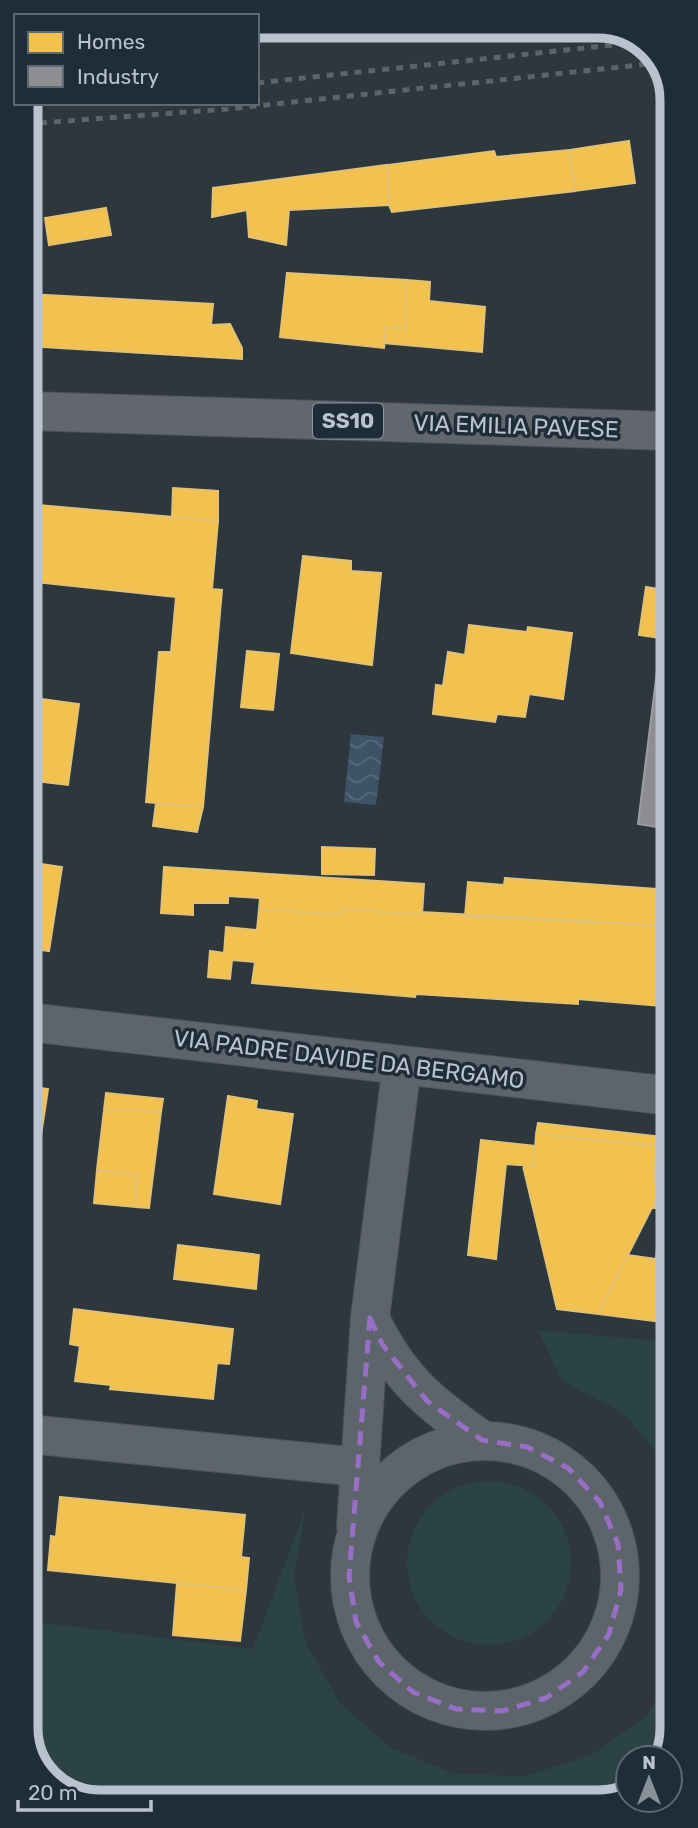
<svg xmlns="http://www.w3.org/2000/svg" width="698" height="1828" viewBox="0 0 698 1828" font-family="Rubik,sans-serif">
	<defs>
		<pattern id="water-waves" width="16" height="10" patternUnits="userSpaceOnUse" patternTransform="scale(1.75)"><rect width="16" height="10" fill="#3d5368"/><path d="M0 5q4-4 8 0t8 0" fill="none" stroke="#576a7c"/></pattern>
	</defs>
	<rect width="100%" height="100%" fill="#2e363e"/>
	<path fill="#2b4344" d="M 538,1330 L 671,1342 L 671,1468 L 623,1413 L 562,1381 Z
		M407 1563a82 82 0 1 1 164 0a82 82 0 1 1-164 0Z
		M 306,1508 L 294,1575 L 306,1643 L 340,1703 L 391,1748 L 455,1774 L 524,1776 L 590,1756 L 645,1717 L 672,1678 L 672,1728 L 661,1758 L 628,1758 L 628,1792 L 617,1799 L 95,1802 L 52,1784 L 29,1747 L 29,1621 L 253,1649 Z"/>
	<path fill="url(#water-waves)" d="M 351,734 L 384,737 L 376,805 L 344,802 Z"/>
	<path fill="#f2c14e" stroke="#e1c274" stroke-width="2" d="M 629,141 L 635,183 L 575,191 L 569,150 Z
		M 569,150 L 575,191 L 392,212 L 389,205 L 387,165 L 494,151 L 496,157 Z
		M 387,165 L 389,205 L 289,210 L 286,245 L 249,237 L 247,210 L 212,217 L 213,188 Z
		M 106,208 L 111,235 L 49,245 L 45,218 Z
		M 287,273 L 407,280 L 406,329 L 386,327 L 384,348 L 280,337 Z
		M 407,280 L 430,282 L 429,301 L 485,307 L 482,352 L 384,343 L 386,327 L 406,329 Z
		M 27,294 L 213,304 L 211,325 L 230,324 L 242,348 L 242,359 L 27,346 Z
		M 173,488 L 218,491 L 218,521 L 172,517 Z
		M 27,504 L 218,521 L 212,589 L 222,590 L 203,807 L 146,802 L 159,652 L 171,652 L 176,597 L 27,581 Z
		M 303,556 L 351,561 L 351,571 L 381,573 L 372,665 L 291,653 Z
		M 646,587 L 667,590 L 661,638 L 639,635 Z
		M 667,590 L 670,590 L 670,664 L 658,663 Z
		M 469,625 L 527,632 L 528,627 L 572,633 L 563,699 L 529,694 L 525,717 L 497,714 L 495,722 L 433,714 L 436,685 L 443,686 L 448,652 L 465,655 Z
		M 247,651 L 279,654 L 273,710 L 241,707 Z
		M 27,697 L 79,704 L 68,785 L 27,780 Z
		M 156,803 L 203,807 L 197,832 L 153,826 Z
		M 322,847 L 375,849 L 374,875 L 322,874 Z
		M 28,862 L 62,867 L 49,951 L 28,948 Z
		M 164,867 L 424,884 L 422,915 L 342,909 L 342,915 L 259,909 L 260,898 L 228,896 L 228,903 L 193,903 L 193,915 L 161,913 Z
		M 505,878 L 670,890 L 668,926 L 465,916 L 468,882 L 504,885 Z
		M 259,909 L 342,915 L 342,909 L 422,915 L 423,912 L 668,926 L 661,1006 L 578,999 L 578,1004 L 416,994 L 415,997 L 252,983 L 255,962 L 232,960 L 230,979 L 208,977 L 210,951 L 224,953 L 226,927 L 257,930 Z
		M 28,1086 L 48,1089 L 35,1175 L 28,1174 Z
		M 106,1093 L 163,1099 L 161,1112 L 104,1110 Z
		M 228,1096 L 257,1101 L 256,1109 L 293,1114 L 280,1204 L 214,1194 Z
		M 104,1110 L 161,1112 L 149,1208 L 135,1207 L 137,1175 L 97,1170 Z
		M 538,1123 L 671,1138 L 671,1323 L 598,1314 L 628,1255 L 656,1259 L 661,1208 L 652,1208 L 665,1182 L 653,1180 L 658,1146 L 536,1134 Z
		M 536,1134 L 658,1146 L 653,1180 L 665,1182 L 598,1314 L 557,1309 L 523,1166 L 534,1166 Z
		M 481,1140 L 535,1146 L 534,1166 L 506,1164 L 496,1259 L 468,1255 Z
		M 97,1170 L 137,1175 L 135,1207 L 94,1203 Z
		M 178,1245 L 259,1255 L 256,1289 L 174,1279 Z
		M 74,1309 L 233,1329 L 229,1364 L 217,1363 L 213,1399 L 110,1389 L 111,1385 L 75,1381 L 80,1346 L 70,1344 Z
		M 60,1497 L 245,1515 L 241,1557 L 249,1558 L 246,1590 L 48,1570 L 51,1536 L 56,1537 Z
		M 177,1583 L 246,1590 L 240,1641 L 173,1635 Z"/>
	<path fill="#8d8d92" stroke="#9a9da4" stroke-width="2" d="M 658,663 L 670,664 L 670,829 L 638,824 Z"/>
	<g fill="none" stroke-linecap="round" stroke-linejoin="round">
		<g stroke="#4c5258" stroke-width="40">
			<path id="minor" d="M 28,1022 L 671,1096
				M 370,1318 C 398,1378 429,1403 482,1440
				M 28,1434 L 359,1467
				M350 1576a135 135 0 1 1 270 0a135 135 0 1 1-270 0Z
				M 356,1526 L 370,1318 L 402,1065"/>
		</g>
		<g stroke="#4c535a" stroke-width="40">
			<path id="major" d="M 27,411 L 670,431"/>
		</g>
		<use href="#minor" stroke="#5e646b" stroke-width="38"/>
		<use href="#major" stroke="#61676c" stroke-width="38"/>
		<path stroke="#5d6369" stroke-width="5" stroke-dasharray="7 7" stroke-linecap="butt" d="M 257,83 L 641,42
			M 26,124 L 228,109 L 658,63"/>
	</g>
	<path fill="none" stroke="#9770c5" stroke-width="5" stroke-dasharray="14 9" stroke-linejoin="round" d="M 370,1318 L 382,1344 L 427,1401 L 482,1440 L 527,1447 L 568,1468 L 600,1502 L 618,1544 L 621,1590 L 609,1634 L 583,1672 L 546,1698 L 502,1711 L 456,1709 L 413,1692 L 379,1662 L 356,1622 L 349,1576 Z"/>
	<g text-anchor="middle" stroke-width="7" stroke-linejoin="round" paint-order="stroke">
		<rect fill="#202d39" stroke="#8b96a1" stroke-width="2" x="313" y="403.5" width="70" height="35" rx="5"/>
		<g font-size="21" font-weight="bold" fill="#b9c3cd">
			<text x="348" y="428">SS10</text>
		</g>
		<g font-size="23" fill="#b9c3cd" stroke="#202d39">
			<text transform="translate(516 426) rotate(2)" y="8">VIA EMILIA PAVESE</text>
			<text transform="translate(349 1059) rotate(7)" y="8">VIA PADRE DAVIDE DA BERGAMO</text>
		</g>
	</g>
	<path d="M0 0H698V1828H0ZM100 38H598A62 62 0 0 1 660 100V1728A62 62 0 0 1 598 1790H100A62 62 0 0 1 38 1728V100A62 62 0 0 1 100 38Z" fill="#202d39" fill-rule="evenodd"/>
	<path fill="none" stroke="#b9c3cd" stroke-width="9" d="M100 38H598A62 62 0 0 1 660 100V1728A62 62 0 0 1 598 1790H100A62 62 0 0 1 38 1728V100A62 62 0 0 1 100 38Z"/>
	<rect x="14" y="14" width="245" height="91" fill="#202d39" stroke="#5d6974" stroke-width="2"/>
	<rect x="28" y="32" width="35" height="21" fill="#f2c14e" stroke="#5d6974" stroke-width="2"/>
	<text x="77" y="49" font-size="21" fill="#b9c3cd">Homes</text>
	<rect x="28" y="66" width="35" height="21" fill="#8d8d92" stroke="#5d6974" stroke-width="2"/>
	<text x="77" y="84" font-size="21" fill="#b9c3cd">Industry</text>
	<g transform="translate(649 1779)"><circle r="33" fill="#202d39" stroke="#5d6974" stroke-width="2"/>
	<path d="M0-5L12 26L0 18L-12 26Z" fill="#88929b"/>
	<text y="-10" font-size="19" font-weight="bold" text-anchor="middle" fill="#b9c3cd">N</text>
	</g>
	<path d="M18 1800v10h133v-10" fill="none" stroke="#b9c3cd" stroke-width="3.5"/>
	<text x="28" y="1800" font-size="21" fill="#b9c3cd" stroke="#202d39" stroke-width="5" paint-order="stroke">20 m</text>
</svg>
